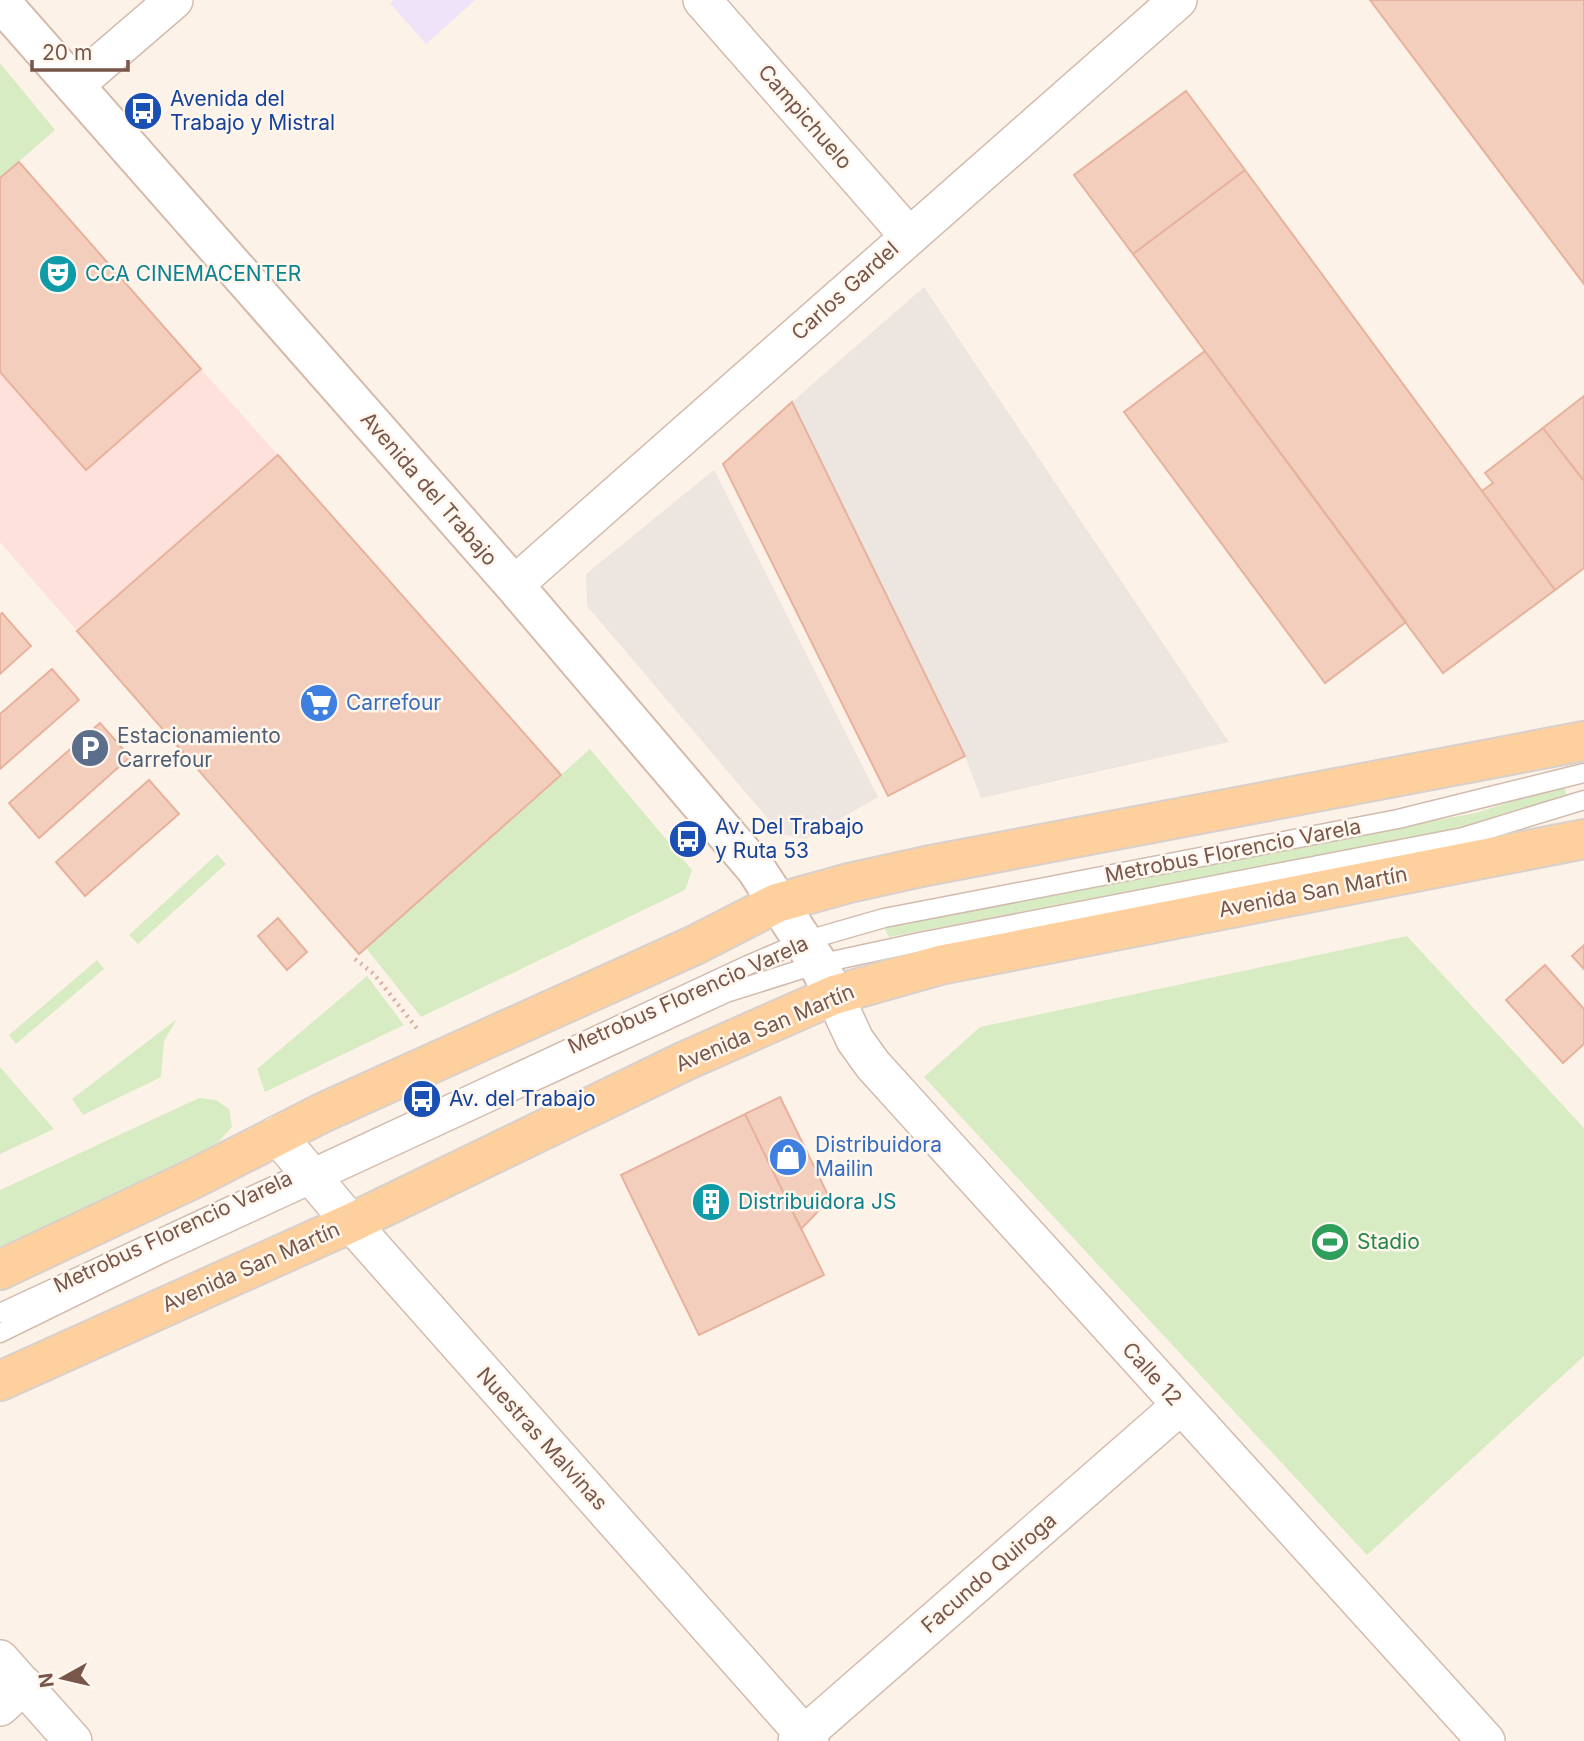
<svg xmlns="http://www.w3.org/2000/svg" width="1584" height="1741" viewBox="0 0 1584 1741" font-family="Inter,sans-serif">
	<rect width="100%" height="100%" fill="#fdf2e7"/>
	<path fill="#fee1da" d="M 201,369 L 278,455 L 77,631 L 0,542 L 0,372 Z"/>
	<path fill="#ede5e0" d="M 924,287 L 1229,742 L 981,798 L 965,756 L 792,402 Z
		M 714,470 L 878,797 L 805,839 L 781,834 L 587,606 L 586,574 Z"/>
	<path fill="#efe3fa" d="M 393,0 L 475,0 L 426,44 L 390,3 Z"/>
	<path fill="#d8ecc4" d="M 0,63 L 55,130 L 0,178 Z
		M 590,749 L 692,870 L 685,890 L 421,1017 L 366,948 Z
		M 1565,785 L 1566,797 L 1461,828 L 889,937 L 884,927 L 1475,813 Z
		M 217,854 L 226,864 L 138,944 L 129,935 Z
		M 1407,936 L 1584,1128 L 1584,1356 L 1367,1555 L 924,1077 L 980,1027 Z
		M 97,960 L 104,969 L 16,1044 L 9,1035 Z
		M 367,976 L 404,1025 L 265,1092 L 257,1069 Z
		M 177,1019 L 164,1041 L 161,1077 L 83,1115 L 72,1099 Z
		M 0,1067 L 54,1129 L 0,1154 Z
		M 199,1098 L 216,1100 L 229,1109 L 232,1127 L 210,1151 L 0,1252 L 0,1190 Z"/>
	<path fill="#f3cebd" stroke="#e7b29d" stroke-width="2" d="M 1370,0 L 1584,0 L 1584,284 Z
		M 1186,91 L 1245,170 L 1133,254 L 1074,175 Z
		M 19,162 L 201,369 L 86,470 L 0,372 L 0,178 Z
		M 1245,170 L 1555,590 L 1443,673 L 1133,254 Z
		M 1205,351 L 1406,622 L 1325,683 L 1124,412 Z
		M 1584,396 L 1584,481 L 1543,428 Z
		M 792,402 L 965,756 L 888,796 L 723,464 Z
		M 1543,428 L 1584,481 L 1584,568 L 1555,590 L 1482,491 L 1493,483 L 1485,473 Z
		M 278,455 L 561,775 L 359,954 L 77,631 Z
		M 2,613 L 31,646 L 0,674 L 0,615 Z
		M 52,669 L 79,700 L 0,769 L 0,714 Z
		M 100,723 L 130,757 L 39,838 L 9,803 Z
		M 149,780 L 179,814 L 85,896 L 56,862 Z
		M 278,918 L 307,952 L 287,970 L 258,936 Z
		M 1584,945 L 1584,969 L 1572,956 Z
		M 1545,965 L 1584,1009 L 1584,1044 L 1563,1063 L 1506,1000 Z
		M 1545,965 L 1584,1009 L 1584,1044 L 1563,1063 L 1506,1000 Z
		M 780,1097 L 830,1199 L 801,1229 L 745,1114 Z
		M 745,1114 L 824,1275 L 699,1335 L 621,1175 Z"/>
	<g fill="none" stroke-linecap="round" stroke-linejoin="round">
		<g stroke="#d2bbae" stroke-width="21">
			<path id="service" d="M 0,1313 L 748,965 L 804,941 L 884,918 L 1398,819 L 1584,773
				M 0,1333 L 163,1253 L 726,993 L 818,964 L 920,942 L 1463,837 L 1584,800"/>
		</g>
		<g stroke="#d2bbae" stroke-width="40">
			<path id="minor" d="M 702,0 L 908,235
				M 74,86 L 174,0
				M 514,585 L 1178,0
				M 834,995 L 855,1040 L 873,1065 L 1486,1741
				M 277,1135 L 351,1223 L 810,1741
				M 0,1659 L 73,1741
				M 0,1707 L 24,1685
				M 797,1741 L 1180,1406"/>
		</g>
		<g stroke="#d5baac" stroke-width="42">
			<path id="secondary" d="M 0,1 L 514,585 L 756,869 L 818,964 L 834,995"/>
		</g>
		<g stroke="#d9d0cc" stroke-width="42">
			<path id="primary" d="M 0,1270 L 195,1178 L 322,1113 L 695,945 L 777,903 L 849,883 L 926,866 L 1584,741
				M 0,1381 L 351,1223 L 685,1061 L 834,995 L 940,965 L 1584,839"/>
		</g>
		<path stroke="#d9b0a0" stroke-width="4.5" stroke-dasharray="2 5" stroke-linecap="butt" d="M 355,959 L 374,974 L 419,1031"/>
		<use href="#service" stroke="#fff" stroke-width="18"/>
		<use href="#minor" stroke="#fff" stroke-width="37"/>
		<use href="#secondary" stroke="#fff" stroke-width="38"/>
		<use href="#primary" stroke="#fdd09d" stroke-width="38"/>
	</g>
	<defs>
		<g id="bus-disc" transform="scale(2.0125)"><circle r="9.5" fill="#1a4fb4" stroke="#fff7ee"/><path d="M-5-6H5V4H4V6H2V4H-2V6H-4V4H-5ZM-3.5-4V0h7V-4ZM-3.5 1.2v1.5H-2V1.2ZM2 1.2v1.5H3.5V1.2Z" fill="#fff"/></g>
		<g id="theatre-disc" transform="scale(2.0125)"><circle r="9.5" fill="#0f9aa8" stroke="#fff7ee"/><path d="M-5-5.5Q0-4 5-5.5V0Q5 5 0 6Q-5 5-5 0ZM-3.3-2.5H-1v1.5H-3.3ZM1-2.5H3.3v1.5H1ZM-2.8 1Q0 5.5 2.8 1Z" fill="#fff"/></g>
		<g id="supermarket-disc" transform="scale(2.0125)"><circle r="9.5" fill="#3f7fe0" stroke="#fff7ee"/><path d="M-6-5.5h2.5l.6 2H6L4.5 2H-2.5L-4.4-4H-6ZM-1.5 3.2a1.3 1.3 0 1 0 .1 0ZM3 3.2a1.3 1.3 0 1 0 .1 0Z" fill="#fff"/></g>
		<g id="parking-disc" transform="scale(2.0125)"><circle r="9.5" fill="#5c6f8a" stroke="#fff7ee"/><path d="M-3.5-5.5H1a3.5 3.5 0 0 1 0 7H-1V5.5H-3.5ZM-1-3.4V-.6H.8a1.4 1.4 0 0 0 0-2.8Z" fill="#fff"/></g>
		<g id="shop-disc" transform="scale(2.0125)"><circle r="9.5" fill="#3f7fe0" stroke="#fff7ee"/><path d="M-5-2.5h2.3a2.7 3.5 0 0 1 5.4 0H5L5.5 6h-11ZM-1.5-2.5h3a1.5 2.3 0 0 0-3 0Z" fill="#fff"/></g>
		<g id="building-disc" transform="scale(2.0125)"><circle r="9.5" fill="#0f9aa8" stroke="#fff7ee"/><path d="M-4-6H4V6H1V3H-1V6H-4ZM-2.5-4.3h1.7v1.8h-1.7ZM.8-4.3h1.7v1.8H.8ZM-2.5-1h1.7V.8h-1.7ZM.8-1h1.7V.8H.8Z" fill="#fff"/></g>
		<g id="stadium-disc" transform="scale(2.0125)"><circle r="9.5" fill="#2e9e5b" stroke="#fff7ee"/><path d="M0-5a6.5 5 0 1 0 0 10a6.5 5 0 1 0 0-10ZM-3.5-1.8h7v3.6h-7Z" fill="#fff"/></g>
	</defs>
	<g fill-rule="evenodd">
		<use href="#bus-disc" x="143" y="111"/>
		<use href="#theatre-disc" x="58" y="274"/>
		<use href="#supermarket-disc" x="319" y="703"/>
		<use href="#parking-disc" x="90" y="748"/>
		<use href="#bus-disc" x="688" y="839"/>
		<use href="#bus-disc" x="422" y="1099"/>
		<use href="#shop-disc" x="788" y="1157"/>
		<use href="#building-disc" x="711" y="1202"/>
		<use href="#stadium-disc" x="1330" y="1242"/>
	</g>
	<g text-anchor="middle" stroke-width="5" stroke-linejoin="round" paint-order="stroke">
		<g font-size="21" fill="#164399" stroke="#fff7ee" text-anchor="start">
			<text x="170" y="106">Avenida del<tspan x="170" dy="24">Trabajo y Mistral</tspan></text>
			<text x="715" y="834">Av. Del Trabajo<tspan x="715" dy="24">y Ruta 53</tspan></text>
			<text x="449" y="1106">Av. del Trabajo</text>
		</g>
		<g font-size="21" fill="#78564a" stroke="#fff7ee">
			<text transform="translate(805 117) rotate(49)" y="7">Campichuelo</text>
			<text transform="translate(845 291) rotate(-42)" y="7">Carlos Gardel</text>
			<text transform="translate(429 489) rotate(49)" y="7">Avenida del Trabajo</text>
			<text transform="translate(1233 851) rotate(-11)" y="7">Metrobus Florencio Varela</text>
			<text transform="translate(1313 892) rotate(-11)" y="7">Avenida San Martín</text>
			<text transform="translate(688 995) rotate(-24)" y="7">Metrobus Florencio Varela</text>
			<text transform="translate(765 1028) rotate(-23)" y="7">Avenida San Martín</text>
			<text transform="translate(173 1232) rotate(-25)" y="7">Metrobus Florencio Varela</text>
			<text transform="translate(251 1267) rotate(-24)" y="7">Avenida San Martín</text>
			<text transform="translate(1152 1374) rotate(48)" y="7">Calle 12</text>
			<text transform="translate(542 1439) rotate(48)" y="7">Nuestras Malvinas</text>
			<text transform="translate(989 1573) rotate(-41)" y="7">Facundo Quiroga</text>
		</g>
		<g font-size="21" fill="#0d838f" stroke="#fff7ee" text-anchor="start">
			<text x="85" y="281">CCA CINEMACENTER</text>
			<text x="738" y="1209">Distribuidora JS</text>
		</g>
		<g font-size="21" fill="#366cbe" stroke="#fff7ee" text-anchor="start">
			<text x="346" y="710">Carrefour</text>
			<text x="815" y="1152">Distribuidora<tspan x="815" dy="24">Mailin</tspan></text>
		</g>
		<g font-size="21" fill="#4e5e75" stroke="#fff7ee" text-anchor="start">
			<text x="117" y="743">Estacionamiento<tspan x="117" dy="24">Carrefour</tspan></text>
		</g>
		<g font-size="21" fill="#27864d" stroke="#fff7ee" text-anchor="start">
			<text x="1357" y="1249">Stadio</text>
		</g>
	</g>
	<g transform="translate(63 1678) rotate(262)" stroke="#fff7ee" stroke-width="5" paint-order="stroke">
	<path d="M0-5L12 26L0 18L-12 26Z" fill="#78564a"/>
	<text y="-10" font-size="19" font-weight="bold" text-anchor="middle" fill="#78564a">N</text>
	</g>
	<path d="M32 60v10h96v-10" fill="none" stroke="#78564a" stroke-width="3.5"/>
	<text x="42" y="60" font-size="21" fill="#78564a" stroke="#fff7ee" stroke-width="5" paint-order="stroke">20 m</text>
</svg>
